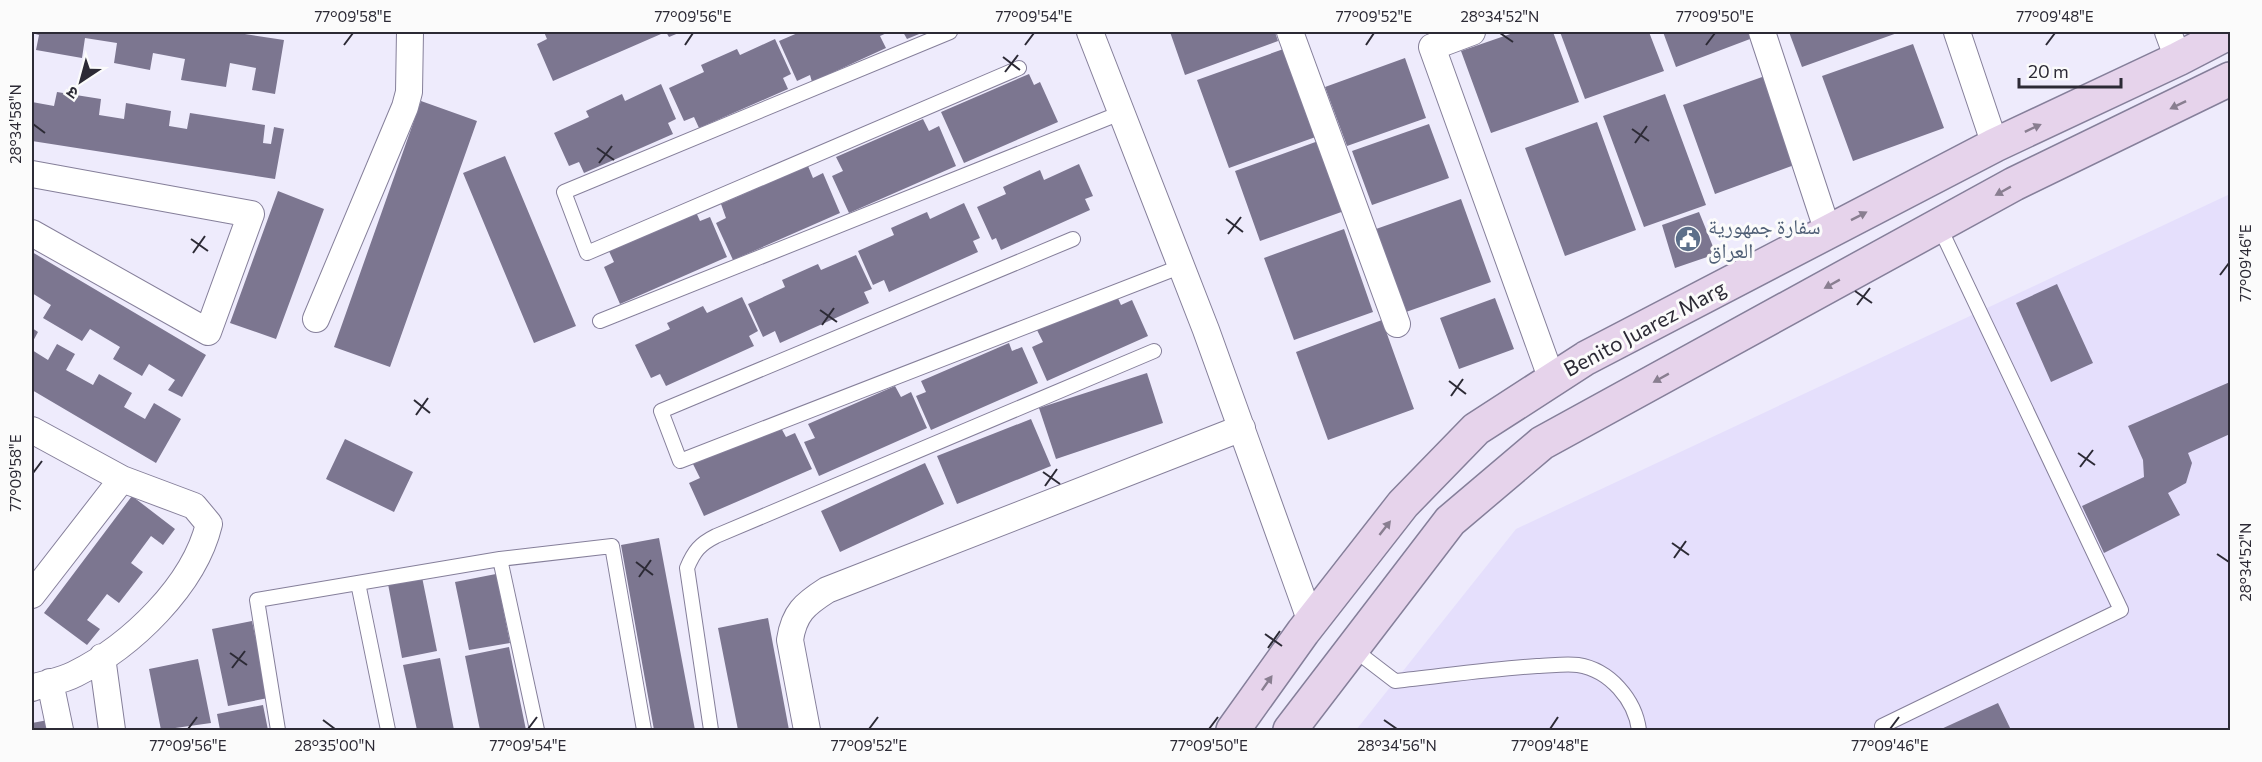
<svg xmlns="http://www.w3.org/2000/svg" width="2262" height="762" viewBox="0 0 2262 762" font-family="Commissioner,'Noto Naskh Arabic','Noto Sans Devanagari',sans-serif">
	<rect width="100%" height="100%" fill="#eeebfc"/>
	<path fill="#e5dffc" d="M 2230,194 L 2230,730 L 1356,730 L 1516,529 Z"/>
	<path fill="#7c7690" d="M 32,32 L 232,32 L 284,40 L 275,94 L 252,90 L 256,68 L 230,63 L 226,87 L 181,80 L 185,59 L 153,53 L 150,70 L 114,63 L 117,43 L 85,38 L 82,58 L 36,50 L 39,35 L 32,33 Z
		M 544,32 L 660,32 L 661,34 L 553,81 L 537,44 L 547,39 Z
		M 666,32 L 681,32 L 669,37 Z
		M 800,32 L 889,32 L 880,36 L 886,48 L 812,82 L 810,75 L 797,81 L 779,41 Z
		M 903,32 L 924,32 L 907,39 Z
		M 1170,32 L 1275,32 L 1278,41 L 1185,75 Z
		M 1516,32 L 1553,32 L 1579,102 L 1491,133 L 1461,51 Z
		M 1560,32 L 1649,32 L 1664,71 L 1585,99 Z
		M 1663,32 L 1757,32 L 1758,36 L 1676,67 Z
		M 1789,32 L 1900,32 L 1802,67 Z
		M 775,39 L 791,74 L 783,78 L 788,89 L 699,128 L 694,117 L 684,121 L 669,88 L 704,72 L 701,65 L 737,49 L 740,55 Z
		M 1913,44 L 1944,128 L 1853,161 L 1822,76 Z
		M 1292,46 L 1324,134 L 1229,168 L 1197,80 Z
		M 1405,58 L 1426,118 L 1347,146 L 1325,87 Z
		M 1029,74 L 1034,85 L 1040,82 L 1058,122 L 964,163 L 941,112 Z
		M 1765,76 L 1797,164 L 1715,194 L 1683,105 Z
		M 661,84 L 676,119 L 668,123 L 673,134 L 584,173 L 579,162 L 569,166 L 554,133 L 589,117 L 586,111 L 622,94 L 625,101 Z
		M 57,92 L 101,99 L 99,115 L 124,119 L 126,103 L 171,111 L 169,126 L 187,129 L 190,113 L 265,125 L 263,143 L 271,144 L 274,127 L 284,129 L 275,179 L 32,141 L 32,102 L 54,106 Z
		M 1665,94 L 1706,205 L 1644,227 L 1603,116 Z
		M 421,101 L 477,121 L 390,367 L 334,347 Z
		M 923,119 L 929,131 L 939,126 L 956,166 L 849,213 L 832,176 L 843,171 L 836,157 Z
		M 1597,122 L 1636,230 L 1565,256 L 1525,148 Z
		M 1429,124 L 1449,178 L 1372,205 L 1352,151 Z
		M 1321,140 L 1347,210 L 1260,241 L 1235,171 Z
		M 505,156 L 576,326 L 534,343 L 463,173 Z
		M 1079,164 L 1093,196 L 1085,199 L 1090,210 L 1001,250 L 996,238 L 992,240 L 977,207 L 1006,194 L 1003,187 L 1040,170 L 1044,180 Z
		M 808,166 L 813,178 L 823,173 L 840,213 L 733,260 L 716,223 L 726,218 L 721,204 Z
		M 278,191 L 324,209 L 276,339 L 230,323 Z
		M 1461,199 L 1491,282 L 1406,312 L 1376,229 Z
		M 964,203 L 980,238 L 973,241 L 978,252 L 889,292 L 884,280 L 873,285 L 858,251 L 894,235 L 891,228 L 927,212 L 930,219 Z
		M 695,210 L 700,221 L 710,217 L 727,257 L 620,304 L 604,267 L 614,262 L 608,249 Z
		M 1699,212 L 1716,254 L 1675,268 L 1662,225 Z
		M 1344,229 L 1373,312 L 1294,340 L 1264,258 Z
		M 32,252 L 206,355 L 182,397 L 168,390 L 175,380 L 149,364 L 142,376 L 113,359 L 120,347 L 90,329 L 82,341 L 43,318 L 51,305 L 32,293 Z
		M 856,255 L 872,289 L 864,292 L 869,303 L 780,343 L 775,331 L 763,337 L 748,304 L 785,287 L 782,280 L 818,264 L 821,270 Z
		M 2057,284 L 2093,363 L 2051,382 L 2016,303 Z
		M 1116,294 L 1121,305 L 1132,300 L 1148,336 L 1047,381 L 1032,347 L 1043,342 L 1036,328 Z
		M 742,297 L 758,331 L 749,336 L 754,346 L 666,386 L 660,374 L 651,378 L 635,345 L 670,329 L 667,323 L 703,306 L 707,313 Z
		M 1495,298 L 1514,349 L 1459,369 L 1440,318 Z
		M 1382,320 L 1414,409 L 1328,440 L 1296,352 Z
		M 32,328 L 38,332 L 32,343 Z
		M 1009,343 L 1012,351 L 1022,347 L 1038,383 L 931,430 L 916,396 L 926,392 L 921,381 Z
		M 57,344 L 75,354 L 66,370 L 93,385 L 99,374 L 132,393 L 124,407 L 145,419 L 154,403 L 181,419 L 156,463 L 32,390 L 32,350 L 48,360 Z
		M 1147,373 L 1163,423 L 1056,459 L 1039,408 Z
		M 2230,382 L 2230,434 L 2188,453 L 2192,463 L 2186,483 L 2168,493 L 2180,515 L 2104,553 L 2082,506 L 2144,477 L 2143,460 L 2128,426 Z
		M 895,386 L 901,397 L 911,392 L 927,428 L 819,476 L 804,442 L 815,438 L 808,424 Z
		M 1031,419 L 1051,466 L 957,504 L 937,456 Z
		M 780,426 L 786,437 L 795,433 L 812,469 L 704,516 L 689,483 L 700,478 L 693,464 Z
		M 345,439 L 413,472 L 394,512 L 326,479 Z
		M 925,463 L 944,504 L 840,552 L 821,511 Z
		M 132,496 L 175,529 L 163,545 L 151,536 L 131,563 L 143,572 L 119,603 L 107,594 L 87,620 L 100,629 L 87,645 L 44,613 Z
		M 659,538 L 695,730 L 654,730 L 621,545 Z
		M 496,574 L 510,643 L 469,650 L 455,582 Z
		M 422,577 L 437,651 L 402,658 L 388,584 Z
		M 768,618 L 789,730 L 738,730 L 718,628 Z
		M 252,621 L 268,698 L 228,706 L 212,629 Z
		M 509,647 L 526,730 L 480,730 L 465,656 Z
		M 440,658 L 454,730 L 417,730 L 403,665 Z
		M 198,659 L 211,723 L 161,730 L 149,669 Z
		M 1998,703 L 2011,730 L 1939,730 Z
		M 263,705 L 268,730 L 220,730 L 217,714 Z
		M 48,720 L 50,730 L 32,730 L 32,723 Z"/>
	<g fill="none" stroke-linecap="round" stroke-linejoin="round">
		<g stroke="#857f9a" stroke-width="16">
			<path id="lane" d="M 950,32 L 564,192 L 587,253 L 1019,68
				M 1073,239 L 661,411 L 680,461 L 1182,266
				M 600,321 L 1123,112
				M 500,559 L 537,730
				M 358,583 L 388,730
				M 1352,648 L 1395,681 C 1442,676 1489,669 1537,666 C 1549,666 1565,663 1578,665 C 1610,670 1635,700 1639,730
				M 1882,726 L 2121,610 L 1939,226
				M 278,730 L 257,600 L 500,559 L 612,546 L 644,730
				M 711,730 L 687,568 C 694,551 700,544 716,536 L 1154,351"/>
		</g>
		<g stroke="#857f9a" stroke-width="28">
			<path id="street" d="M 1090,32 L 1206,330 L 1311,622
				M 1290,32 L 1397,324
				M 1472,32 L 1432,47 L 1552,380
				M 1762,32 L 1828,232
				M 1957,32 L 1995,145
				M 2168,32 L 2178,59
				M 32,174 L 251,214 L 208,332 L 32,233
				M 316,319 L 405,107 L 409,92 L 410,32
				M 32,430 L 122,479 L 194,506 L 209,524 C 194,586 131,646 75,674 C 62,681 46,683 32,688
				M 32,595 L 122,479
				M 102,657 L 112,730
				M 50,682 L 60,730
				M 807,730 L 790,640 C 794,613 805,604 827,590 L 1242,428"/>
		</g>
		<g stroke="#857f9a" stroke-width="36">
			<path id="secondary" d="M 1233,730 L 1303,632 L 1403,504 L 1476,429 L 1586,358 L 1995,145 L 2178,59 L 2230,32
				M 1290,730 L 1450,521 L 1542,443 L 2014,184 L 2230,79"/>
		</g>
		<use href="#lane" stroke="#fff" stroke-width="14"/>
		<use href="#street" stroke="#fff" stroke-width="26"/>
		<use href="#secondary" stroke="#e6d3eb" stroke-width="33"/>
	</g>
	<defs><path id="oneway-solid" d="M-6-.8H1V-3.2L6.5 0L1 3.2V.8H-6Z" transform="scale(1.5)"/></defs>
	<g fill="#897e90">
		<use href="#oneway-solid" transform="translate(2178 105) rotate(154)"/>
		<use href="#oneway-solid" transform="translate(2033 128) rotate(-25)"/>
		<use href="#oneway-solid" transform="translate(2003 191) rotate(151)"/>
		<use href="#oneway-solid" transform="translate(1859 216) rotate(-27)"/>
		<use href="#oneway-solid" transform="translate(1832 284) rotate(151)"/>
		<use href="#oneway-solid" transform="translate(1661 378) rotate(151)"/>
		<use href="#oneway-solid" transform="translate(1385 528) rotate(-52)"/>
		<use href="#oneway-solid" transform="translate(1267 683) rotate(-55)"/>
	</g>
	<path fill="none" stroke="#2c2a35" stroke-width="2" d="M 1500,33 L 1513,42M 344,45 L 353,33M 685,45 L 693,33M 1025,45 L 1034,33M 1366,45 L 1374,33M 1706,45 L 1715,33M 2046,45 L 2055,33M 1003,57 L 1020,70M 1005,72 L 1018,55M 33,124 L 45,133M 1632,129 L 1649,141M 1635,143 L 1647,126M 597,148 L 614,160M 599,163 L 612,146M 1226,219 L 1243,232M 1228,234 L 1241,217M 191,239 L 208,251M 193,253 L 205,236M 2220,275 L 2229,263M 1855,291 L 1872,303M 1857,305 L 1870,288M 820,310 L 837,322M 822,325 L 834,308M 1449,381 L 1466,394M 1451,396 L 1463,379M 414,400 L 430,413M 416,415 L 428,398M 2078,453 L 2095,465M 2080,467 L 2093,450M 1043,472 L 1060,484M 33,473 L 42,461M 1045,486 L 1057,469M 1672,543 L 1689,555M 2217,554 L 2229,562M 1674,558 L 1686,541M 636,562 L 653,575M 639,577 L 651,560M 1265,634 L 1282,646M 1268,648 L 1280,631M 230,653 L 247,665M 232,668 L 245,651M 323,720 L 335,729M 1384,720 L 1397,729M 188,729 L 197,717M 528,729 L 537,717M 869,729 L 878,717M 1209,729 L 1218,717M 1550,729 L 1558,717M 1890,729 L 1899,717"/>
	<defs>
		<g id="civic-disc" transform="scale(1.35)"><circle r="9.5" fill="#5c6f8a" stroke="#fbfbfb"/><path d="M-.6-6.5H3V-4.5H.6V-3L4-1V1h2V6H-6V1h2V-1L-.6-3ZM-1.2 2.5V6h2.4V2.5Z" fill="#fff"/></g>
	</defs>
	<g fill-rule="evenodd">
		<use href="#civic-disc" x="1688" y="239"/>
	</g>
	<g text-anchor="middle" stroke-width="6" stroke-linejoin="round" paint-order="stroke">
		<g font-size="21" fill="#4e5e75" stroke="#fbfbfb" text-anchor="start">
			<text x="1708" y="234">سفارة جمهورية<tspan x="1708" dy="24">العراق</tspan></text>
		</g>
		<g font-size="21" fill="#2c2a35" stroke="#fbfbfb">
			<text transform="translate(1645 329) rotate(-28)" y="7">Benito Juarez Marg</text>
		</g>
	</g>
	<rect width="2262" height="762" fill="none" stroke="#fbfbfb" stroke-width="66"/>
	<g transform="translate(81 81) rotate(216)" stroke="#fbfbfb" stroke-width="4.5" paint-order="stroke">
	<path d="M0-4.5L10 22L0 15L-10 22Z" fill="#2c2a35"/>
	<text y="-9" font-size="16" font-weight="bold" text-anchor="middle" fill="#2c2a35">उ</text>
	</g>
	<path d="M2019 78v9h102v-9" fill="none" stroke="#2c2a35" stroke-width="3"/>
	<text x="2028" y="78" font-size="18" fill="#2c2a35" stroke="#fbfbfb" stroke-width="4.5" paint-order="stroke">20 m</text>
	<rect x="33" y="33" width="2196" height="696" fill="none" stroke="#2c2a35" stroke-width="2"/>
	<g font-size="15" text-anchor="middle" fill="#2c2a35">
		<text x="353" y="22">77°09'58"E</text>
		<text x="693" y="22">77°09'56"E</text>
		<text x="1034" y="22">77°09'54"E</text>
		<text x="1374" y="22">77°09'52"E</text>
		<text x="1500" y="22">28°34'52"N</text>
		<text x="1715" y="22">77°09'50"E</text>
		<text x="2055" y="22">77°09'48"E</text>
		<text transform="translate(16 124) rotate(-90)" y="5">28°34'58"N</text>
		<text transform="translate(2246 263) rotate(-90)" y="5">77°09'46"E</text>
		<text transform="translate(16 473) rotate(-90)" y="5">77°09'58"E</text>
		<text transform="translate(2246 562) rotate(-90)" y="5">28°34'52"N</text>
		<text x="188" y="751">77°09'56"E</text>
		<text x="335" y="751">28°35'00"N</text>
		<text x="528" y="751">77°09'54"E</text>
		<text x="869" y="751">77°09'52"E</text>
		<text x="1209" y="751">77°09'50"E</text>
		<text x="1397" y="751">28°34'56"N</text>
		<text x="1550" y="751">77°09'48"E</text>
		<text x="1890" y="751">77°09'46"E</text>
	</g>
</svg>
